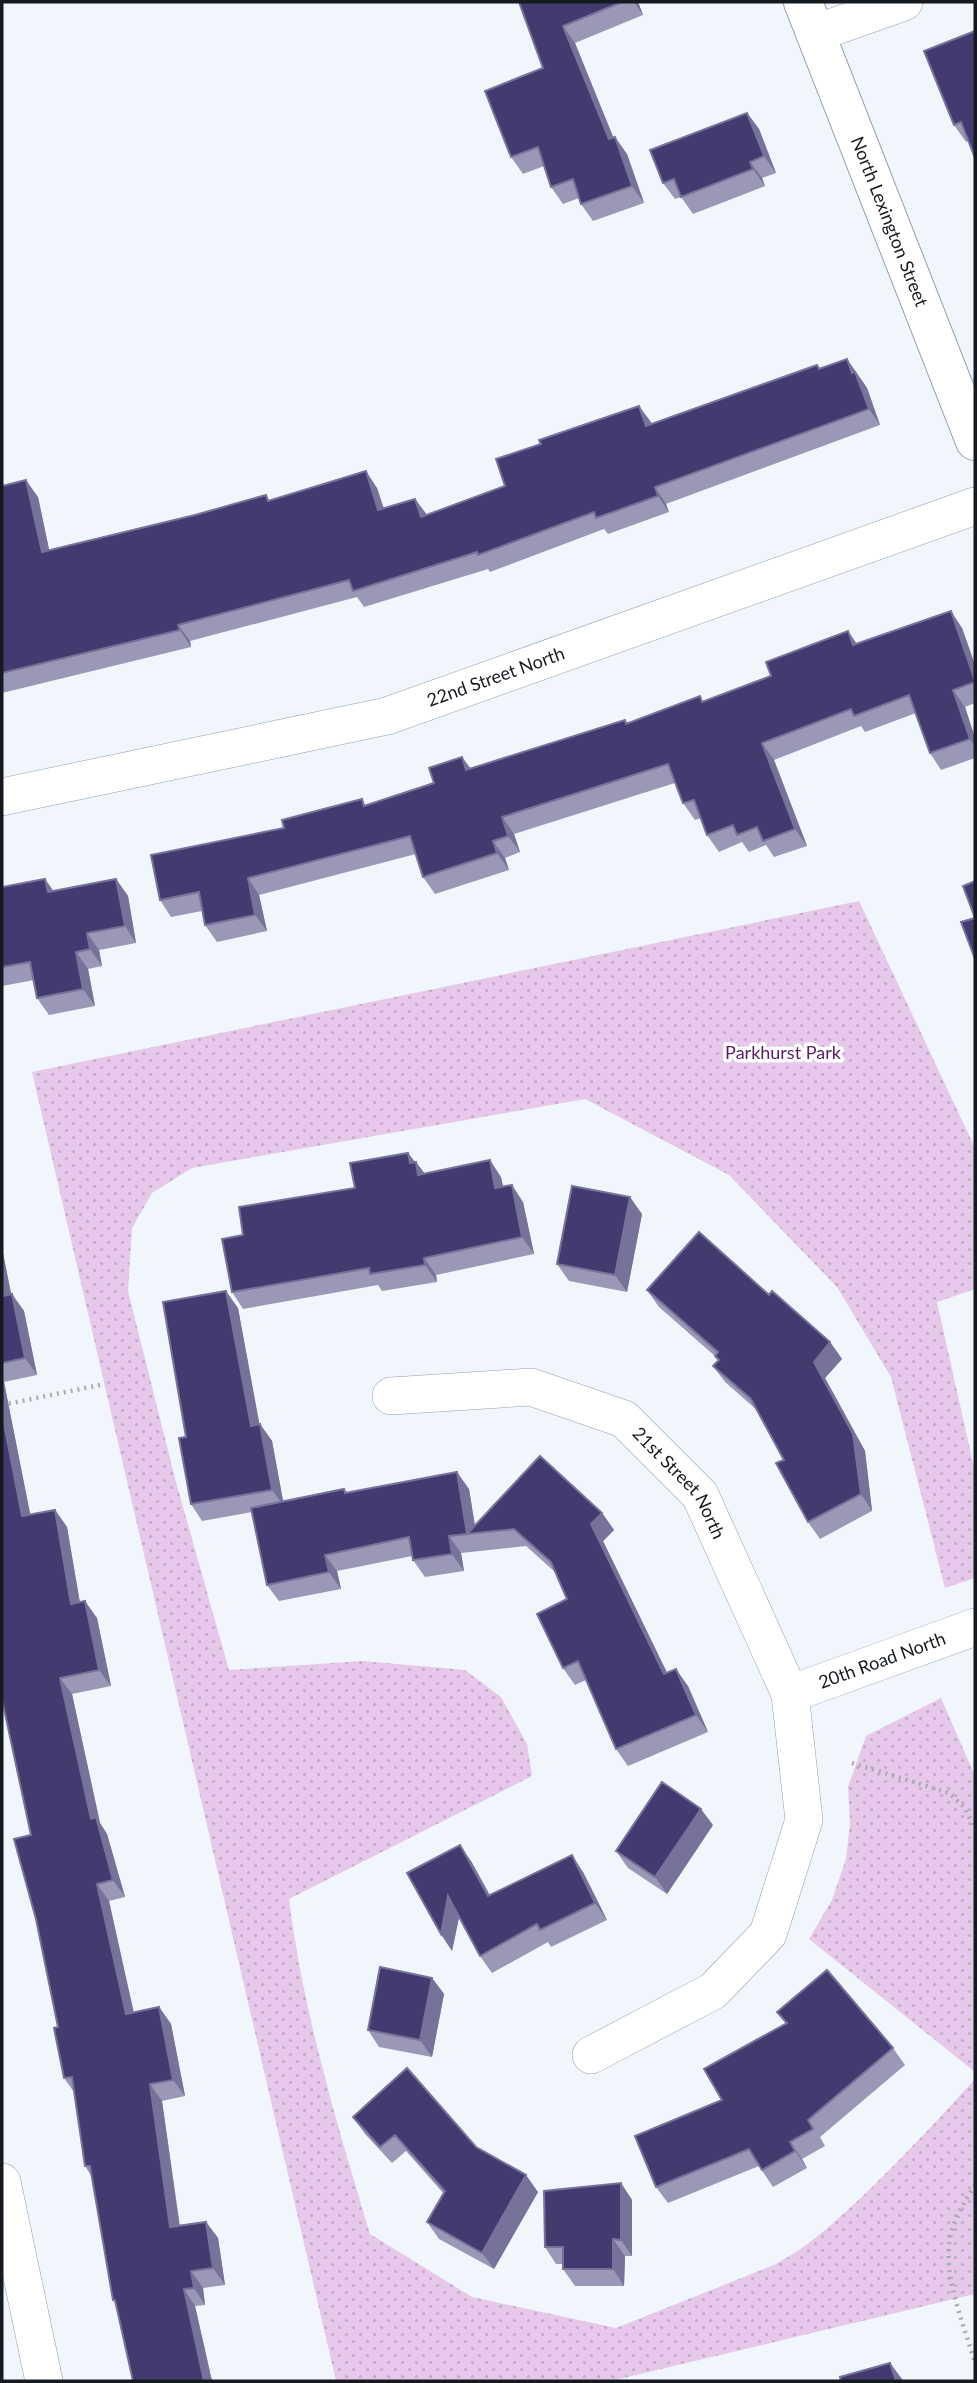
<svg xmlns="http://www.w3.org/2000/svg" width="977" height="2383" viewBox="0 0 977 2383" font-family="Lato,sans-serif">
	<defs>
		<pattern id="park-dots" width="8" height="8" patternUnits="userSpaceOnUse" patternTransform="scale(1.75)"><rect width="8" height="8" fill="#e6c9ea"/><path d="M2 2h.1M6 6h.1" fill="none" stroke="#c4acc8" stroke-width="1.8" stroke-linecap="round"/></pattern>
	</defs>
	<rect width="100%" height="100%" fill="#f1f5fc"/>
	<path fill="url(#park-dots)" d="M 859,901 L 975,1148 L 975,1289 L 937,1302 L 975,1472 L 975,1578 L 945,1588 L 891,1377 L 837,1287 L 729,1175 L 585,1099 L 192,1168 L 152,1193 L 132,1228 L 128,1291 L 176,1482 L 229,1670 L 363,1661 L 465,1670 L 501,1697 L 527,1744 L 532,1776 L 289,1899 C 303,2012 337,2124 370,2234 L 472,2297 L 616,2328 L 774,2265 C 809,2247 838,2219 867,2192 C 905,2155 940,2118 975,2079 L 975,2294 L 611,2381 L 336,2381 L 32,1072 Z
		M 941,1698 L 975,1776 L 975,2072 L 809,1939 L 832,1900 L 846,1859 L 850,1823 L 848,1787 L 866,1736 Z"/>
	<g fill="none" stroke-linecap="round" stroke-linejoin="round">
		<g stroke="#939faf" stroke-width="38">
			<g id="street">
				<path d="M 816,33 L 904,2"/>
				<path id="s1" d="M 2,797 L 387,716 L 975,506"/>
				<path id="s2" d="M 391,1396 L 531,1387 L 624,1419 L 700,1495 L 790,1694 L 804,1820 L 768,1934 L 713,1991 L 591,2055"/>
				<path id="s3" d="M 790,1694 L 975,1627"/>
				<path d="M 2,2182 L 44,2381"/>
			</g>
		</g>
		<g stroke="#939faf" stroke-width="40">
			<g id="secondary">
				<path id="s4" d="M 803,2 L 975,441"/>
			</g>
		</g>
		<path stroke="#a7abb2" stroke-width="4.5" stroke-dasharray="2 5" stroke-linecap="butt" d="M 2,1405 L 105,1384
			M 852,1763 L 949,1793 L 965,1808 L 975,1829
			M 975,2185 C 964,2202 951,2224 949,2245 C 945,2281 965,2328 975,2363"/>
		<use href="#street" stroke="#fff" stroke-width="37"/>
		<use href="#secondary" stroke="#fff" stroke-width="38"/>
	</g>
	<path fill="#9a98b6" d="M 519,2 L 638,2 L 643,15 L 575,43 L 613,138 L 627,154 L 644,203 L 593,221 L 581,204 L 579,198 L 563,204 L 551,187 L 544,166 L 523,174 L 511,157 L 543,68 Z
		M 975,31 L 968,141 L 966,142 L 954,125 Z
		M 747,113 L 759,129 L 776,173 L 762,178 L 765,186 L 693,214 L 681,197 L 675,199 L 663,183 Z
		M 847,359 L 867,388 L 880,425 L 666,504 L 669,512 L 608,534 L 604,529 L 490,572 L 488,569 L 364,607 L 357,597 L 190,641 L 191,647 L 2,693 L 2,486 L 38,497 L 49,550 L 270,500 L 377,488 L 384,508 L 415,499 L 427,515 L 505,486 L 651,422 L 651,424 L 817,365 L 820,369 Z
		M 962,628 L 975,665 L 975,703 L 965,707 L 975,738 L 975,758 L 941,770 L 930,753 L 916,713 L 865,732 L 861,726 L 774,760 L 807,846 L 774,857 L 766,845 L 749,852 L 742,842 L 719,852 L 707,835 L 701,818 L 695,820 L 683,803 L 675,783 L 514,834 L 520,852 L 505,858 L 509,870 L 435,894 L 423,877 L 416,854 L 259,895 L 267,931 L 217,942 L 205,925 L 202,911 L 171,917 L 160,900 L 284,828 L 367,805 L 434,783 L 470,768 L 704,701 L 771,676 L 848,631 L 857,644 Z
		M 116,879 L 128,896 L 136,943 L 99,950 L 102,966 L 88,969 L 95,1006 L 49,1015 L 37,998 L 34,980 L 2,986 L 2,887 L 53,891 Z
		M 408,1153 L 425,1174 L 501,1177 L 503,1187 L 523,1202 L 534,1254 L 436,1275 L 437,1282 L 382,1291 L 378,1285 L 243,1309 L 232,1292 L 243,1235 L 355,1188 Z
		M 642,1214 L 627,1292 L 569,1281 L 557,1264 Z
		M 2,1248 L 11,1295 L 24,1311 L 37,1375 L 4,1382 L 30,1515 L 55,1510 L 67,1527 L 80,1603 L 97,1618 L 111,1686 L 72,1694 L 100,1823 L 107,1834 L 125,1897 L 109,1901 L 133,2012 L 159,2007 L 171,2024 L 185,2096 L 162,2101 L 180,2226 L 206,2222 L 218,2238 L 225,2285 L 203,2288 L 205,2305 L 195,2306 L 212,2381 L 133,2381 L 116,2305 L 113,2300 L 92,2177 L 85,2166 L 74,2092 L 64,2078 L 58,2027 L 31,1835 L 2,1703 Z
		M 647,1290 L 769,1295 L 830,1342 L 842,1359 L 825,1378 L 865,1451 L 872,1511 L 820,1539 L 808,1522 L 784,1460 L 758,1411 L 725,1382 L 713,1366 L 718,1361 L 715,1356 L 659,1307 Z
		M 238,1308 L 259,1425 L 260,1424 L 272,1441 L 283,1501 L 344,1489 L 347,1492 L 469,1489 L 475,1526 L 602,1513 L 614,1530 L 603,1541 L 667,1673 L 688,1686 L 708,1732 L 628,1766 L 616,1749 L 586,1680 L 575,1685 L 563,1668 L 567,1599 L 555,1572 L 526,1546 L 461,1553 L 464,1571 L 425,1577 L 413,1560 L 412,1556 L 337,1571 L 341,1589 L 279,1601 L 267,1585 L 252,1512 L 202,1521 L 191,1504 L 186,1437 Z
		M 713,1825 L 667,1894 L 628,1868 L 616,1851 Z
		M 471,1861 L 490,1895 L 583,1872 L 607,1920 L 551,1947 L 548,1942 L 492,1973 L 480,1956 L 459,1917 L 452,1951 L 441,1934 Z
		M 432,1978 L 444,1994 L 432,2057 L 379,2047 L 368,2030 Z
		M 777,2012 L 893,2048 L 905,2065 L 820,2137 L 825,2146 L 802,2159 L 807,2168 L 773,2187 L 759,2166 L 668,2203 L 656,2187 L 722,2100 L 786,2024 Z
		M 353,2117 L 476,2147 L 538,2192 L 494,2269 L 439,2239 L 427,2222 L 444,2194 L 406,2151 L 392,2163 L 365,2134 Z
		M 621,2183 L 632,2200 L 632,2256 L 625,2256 L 624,2286 L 575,2286 L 563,2269 L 563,2264 L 556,2264 L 545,2247 Z"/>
	<path fill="#777299" d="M 634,2 L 638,2 L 643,15 Z
		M 563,26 L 575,43 L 621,156 L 609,139 Z
		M 747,113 L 759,129 L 776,173 L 764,156 Z
		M 615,137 L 627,154 L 644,203 L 632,186 Z
		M 750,162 L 762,178 L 765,186 L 753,169 Z
		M 847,359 L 867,388 L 880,425 L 869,409 Z
		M 639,406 L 651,422 L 658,442 L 646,426 Z
		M 366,471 L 377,488 L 389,527 L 378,510 Z
		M 26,480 L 38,497 L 53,568 L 42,552 Z
		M 655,487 L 666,504 L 669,512 L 658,496 Z
		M 415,499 L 427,515 L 421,517 Z
		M 951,611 L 962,628 L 975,665 L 975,681 Z
		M 178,625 L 190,641 L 191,647 L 180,630 Z
		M 848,631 L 859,648 L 853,645 Z
		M 953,690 L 965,707 L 975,738 L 975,747 L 970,739 Z
		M 762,743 L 774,760 L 807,846 L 795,829 Z
		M 462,757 L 474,773 L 466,770 Z
		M 502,817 L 514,834 L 520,852 L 508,836 Z
		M 493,841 L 505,858 L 509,870 L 497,853 Z
		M 248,878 L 259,895 L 267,931 L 255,915 Z
		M 45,879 L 57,896 L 48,892 Z
		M 116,879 L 128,896 L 136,943 L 125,926 Z
		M 87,933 L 99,950 L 102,966 L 90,949 Z
		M 76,952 L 88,969 L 95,1006 L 83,989 Z
		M 408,1153 L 417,1165 L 416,1162 L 428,1178 L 430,1192 L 410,1163 Z
		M 490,1160 L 501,1177 L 507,1205 L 495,1188 Z
		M 512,1185 L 523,1202 L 534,1254 L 522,1237 Z
		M 630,1197 L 642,1214 L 627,1292 L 615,1275 Z
		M 2,1248 L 15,1313 L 3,1296 L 2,1290 Z
		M 424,1258 L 436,1275 L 437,1282 L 425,1265 Z
		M 226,1291 L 238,1308 L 263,1443 L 251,1426 Z
		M 12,1294 L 24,1311 L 37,1375 L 25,1358 Z
		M 830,1342 L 842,1359 L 825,1378 L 865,1451 L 872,1511 L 861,1494 L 814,1362 Z
		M 2,1379 L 4,1382 L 34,1533 L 22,1516 L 2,1413 Z
		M 260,1424 L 272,1441 L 284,1506 L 272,1490 Z
		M 457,1472 L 469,1489 L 476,1533 L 467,1534 L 479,1551 L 467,1534 Z
		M 55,1510 L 67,1527 L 83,1621 L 71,1604 Z
		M 602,1513 L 614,1530 L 603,1541 L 676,1691 L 664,1674 L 591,1524 Z
		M 449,1536 L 461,1553 L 464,1571 L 452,1554 Z
		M 325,1555 L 337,1571 L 341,1589 L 329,1572 Z
		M 85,1601 L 97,1618 L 111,1686 L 99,1670 Z
		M 676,1669 L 688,1686 L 708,1732 L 696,1715 Z
		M 60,1678 L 72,1694 L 100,1823 L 107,1834 L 125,1897 L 113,1880 L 91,1819 Z
		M 701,1809 L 713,1825 L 667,1894 L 655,1877 Z
		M 460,1845 L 471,1861 L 499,1913 L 488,1896 Z
		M 572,1855 L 583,1872 L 607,1920 L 595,1903 Z
		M 97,1884 L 109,1901 L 138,2031 L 126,2014 Z
		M 448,1896 L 460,1913 L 452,1951 L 441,1934 Z
		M 432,1978 L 444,1994 L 432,2057 L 420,2040 Z
		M 159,2007 L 171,2024 L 185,2096 L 173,2080 Z
		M 150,2084 L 162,2101 L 182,2244 L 170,2227 Z
		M 790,2142 L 802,2159 L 807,2168 L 795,2151 Z
		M 526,2175 L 538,2192 L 494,2269 L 482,2253 Z
		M 621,2183 L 632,2200 L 632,2256 L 621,2240 Z
		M 206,2222 L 218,2238 L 225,2285 L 213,2268 Z
		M 613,2239 L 625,2256 L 624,2286 L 613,2269 Z
		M 191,2271 L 203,2288 L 205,2305 L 194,2288 Z
		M 184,2289 L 195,2306 L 212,2381 L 204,2381 Z
		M 890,2363 L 902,2379 L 903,2381 L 896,2381 Z"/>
	<path fill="#433a6f" stroke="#777299" stroke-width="2" d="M 519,2 L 622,2 L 563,26 L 609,139 L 615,137 L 632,186 L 581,204 L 573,179 L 551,187 L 538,147 L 511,157 L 485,91 L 543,68 Z
		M 975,31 L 975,158 L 961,122 L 954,125 L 924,51 Z
		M 747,113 L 764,156 L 750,162 L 753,169 L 681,197 L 674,179 L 663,183 L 650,150 Z
		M 847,359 L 852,373 L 855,372 L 869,409 L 655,487 L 658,496 L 638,503 L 596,518 L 594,512 L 478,555 L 477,552 L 353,591 L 349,580 L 178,625 L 180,630 L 2,673 L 2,486 L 26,480 L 42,552 L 195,515 L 266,495 L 268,501 L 366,471 L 378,510 L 415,499 L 421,517 L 505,486 L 496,459 L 541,444 L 539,440 L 639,406 L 646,426 L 817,365 L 819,369 Z
		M 951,611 L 975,681 L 975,682 L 953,690 L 970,739 L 930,753 L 909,695 L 854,716 L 851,709 L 762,743 L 795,829 L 763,841 L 757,827 L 737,835 L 733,825 L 707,835 L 694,800 L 683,803 L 668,764 L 502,817 L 508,836 L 493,841 L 497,853 L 423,877 L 410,836 L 248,878 L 255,915 L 205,925 L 199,892 L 160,900 L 151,855 L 284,828 L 282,820 L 362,799 L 364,806 L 434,783 L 429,768 L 462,757 L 466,770 L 625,720 L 626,724 L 700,696 L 702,702 L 771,676 L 766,662 L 848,631 L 853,645 Z
		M 45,879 L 48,892 L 116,879 L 125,926 L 87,933 L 90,949 L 76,952 L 83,989 L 37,998 L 30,962 L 2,967 L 2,887 Z
		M 975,881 L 975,959 L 961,922 L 975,918 L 963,886 Z
		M 408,1153 L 410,1163 L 416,1162 L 418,1175 L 490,1160 L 495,1188 L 512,1185 L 522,1237 L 424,1258 L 425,1265 L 370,1274 L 369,1268 L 232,1292 L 222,1239 L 243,1235 L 239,1207 L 355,1188 L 350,1163 Z
		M 572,1186 L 630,1197 L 615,1275 L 557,1264 Z
		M 699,1232 L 769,1295 L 772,1291 L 830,1342 L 814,1362 L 853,1434 L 861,1494 L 808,1522 L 776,1463 L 784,1460 L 751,1399 L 713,1366 L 719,1360 L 715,1356 L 718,1352 L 647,1290 Z
		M 2,1290 L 3,1296 L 12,1294 L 25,1358 L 2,1363 Z
		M 226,1291 L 251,1426 L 260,1424 L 272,1490 L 191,1504 L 179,1438 L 186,1437 L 163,1302 Z
		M 2,1413 L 22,1516 L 55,1510 L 71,1604 L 85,1601 L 99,1670 L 60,1678 L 91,1819 L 96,1817 L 113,1880 L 97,1884 L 126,2014 L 159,2007 L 173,2080 L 150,2084 L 170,2227 L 206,2222 L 213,2268 L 191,2271 L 194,2288 L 184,2289 L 204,2381 L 133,2381 L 115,2300 L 113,2300 L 90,2166 L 85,2166 L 72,2077 L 64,2078 L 54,2028 L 58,2027 L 36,1919 L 14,1839 L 31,1835 L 2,1699 Z
		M 540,1456 L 602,1513 L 591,1524 L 664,1674 L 676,1669 L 696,1715 L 616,1749 L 578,1661 L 563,1668 L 537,1614 L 567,1599 L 551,1562 L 514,1529 L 467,1534 Z
		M 457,1472 L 467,1534 L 449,1536 L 452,1554 L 413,1560 L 409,1537 L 325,1555 L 329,1572 L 267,1585 L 251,1508 L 344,1489 L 345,1493 Z
		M 662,1782 L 701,1809 L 655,1877 L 616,1851 Z
		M 460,1845 L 488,1896 L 572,1855 L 595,1903 L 540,1930 L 537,1924 L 480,1956 L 448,1896 L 441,1934 L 407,1873 Z
		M 380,1967 L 432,1978 L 420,2040 L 368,2030 Z
		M 827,1970 L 893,2048 L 808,2120 L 813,2129 L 790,2142 L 795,2151 L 762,2170 L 749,2149 L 656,2187 L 635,2136 L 722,2100 L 704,2069 L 787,2023 L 777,2012 Z
		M 407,2068 L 476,2147 L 526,2175 L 482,2253 L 427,2222 L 445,2191 L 395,2135 L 380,2147 L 353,2117 Z
		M 621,2183 L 621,2240 L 613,2239 L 613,2269 L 563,2269 L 563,2247 L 545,2247 L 544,2191 Z
		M 890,2363 L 896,2381 L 841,2381 L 840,2377 Z"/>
	<g text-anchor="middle" stroke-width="7" stroke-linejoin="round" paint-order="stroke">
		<g font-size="18" fill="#151a20" stroke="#fff">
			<text dy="6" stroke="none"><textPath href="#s4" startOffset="236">North Lexington Street</textPath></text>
			<text dy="6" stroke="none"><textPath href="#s1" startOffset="509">22nd Street North</textPath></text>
			<text dy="6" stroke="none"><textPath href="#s2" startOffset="324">21st Street North</textPath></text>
			<text dy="6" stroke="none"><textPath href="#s3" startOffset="98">20th Road North</textPath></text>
		</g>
		<g font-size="18" fill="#592262" stroke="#fff">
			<text x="783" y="1059">Parkhurst Park</text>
		</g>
	</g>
	<rect width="977" height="2383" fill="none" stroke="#151a20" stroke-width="7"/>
</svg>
